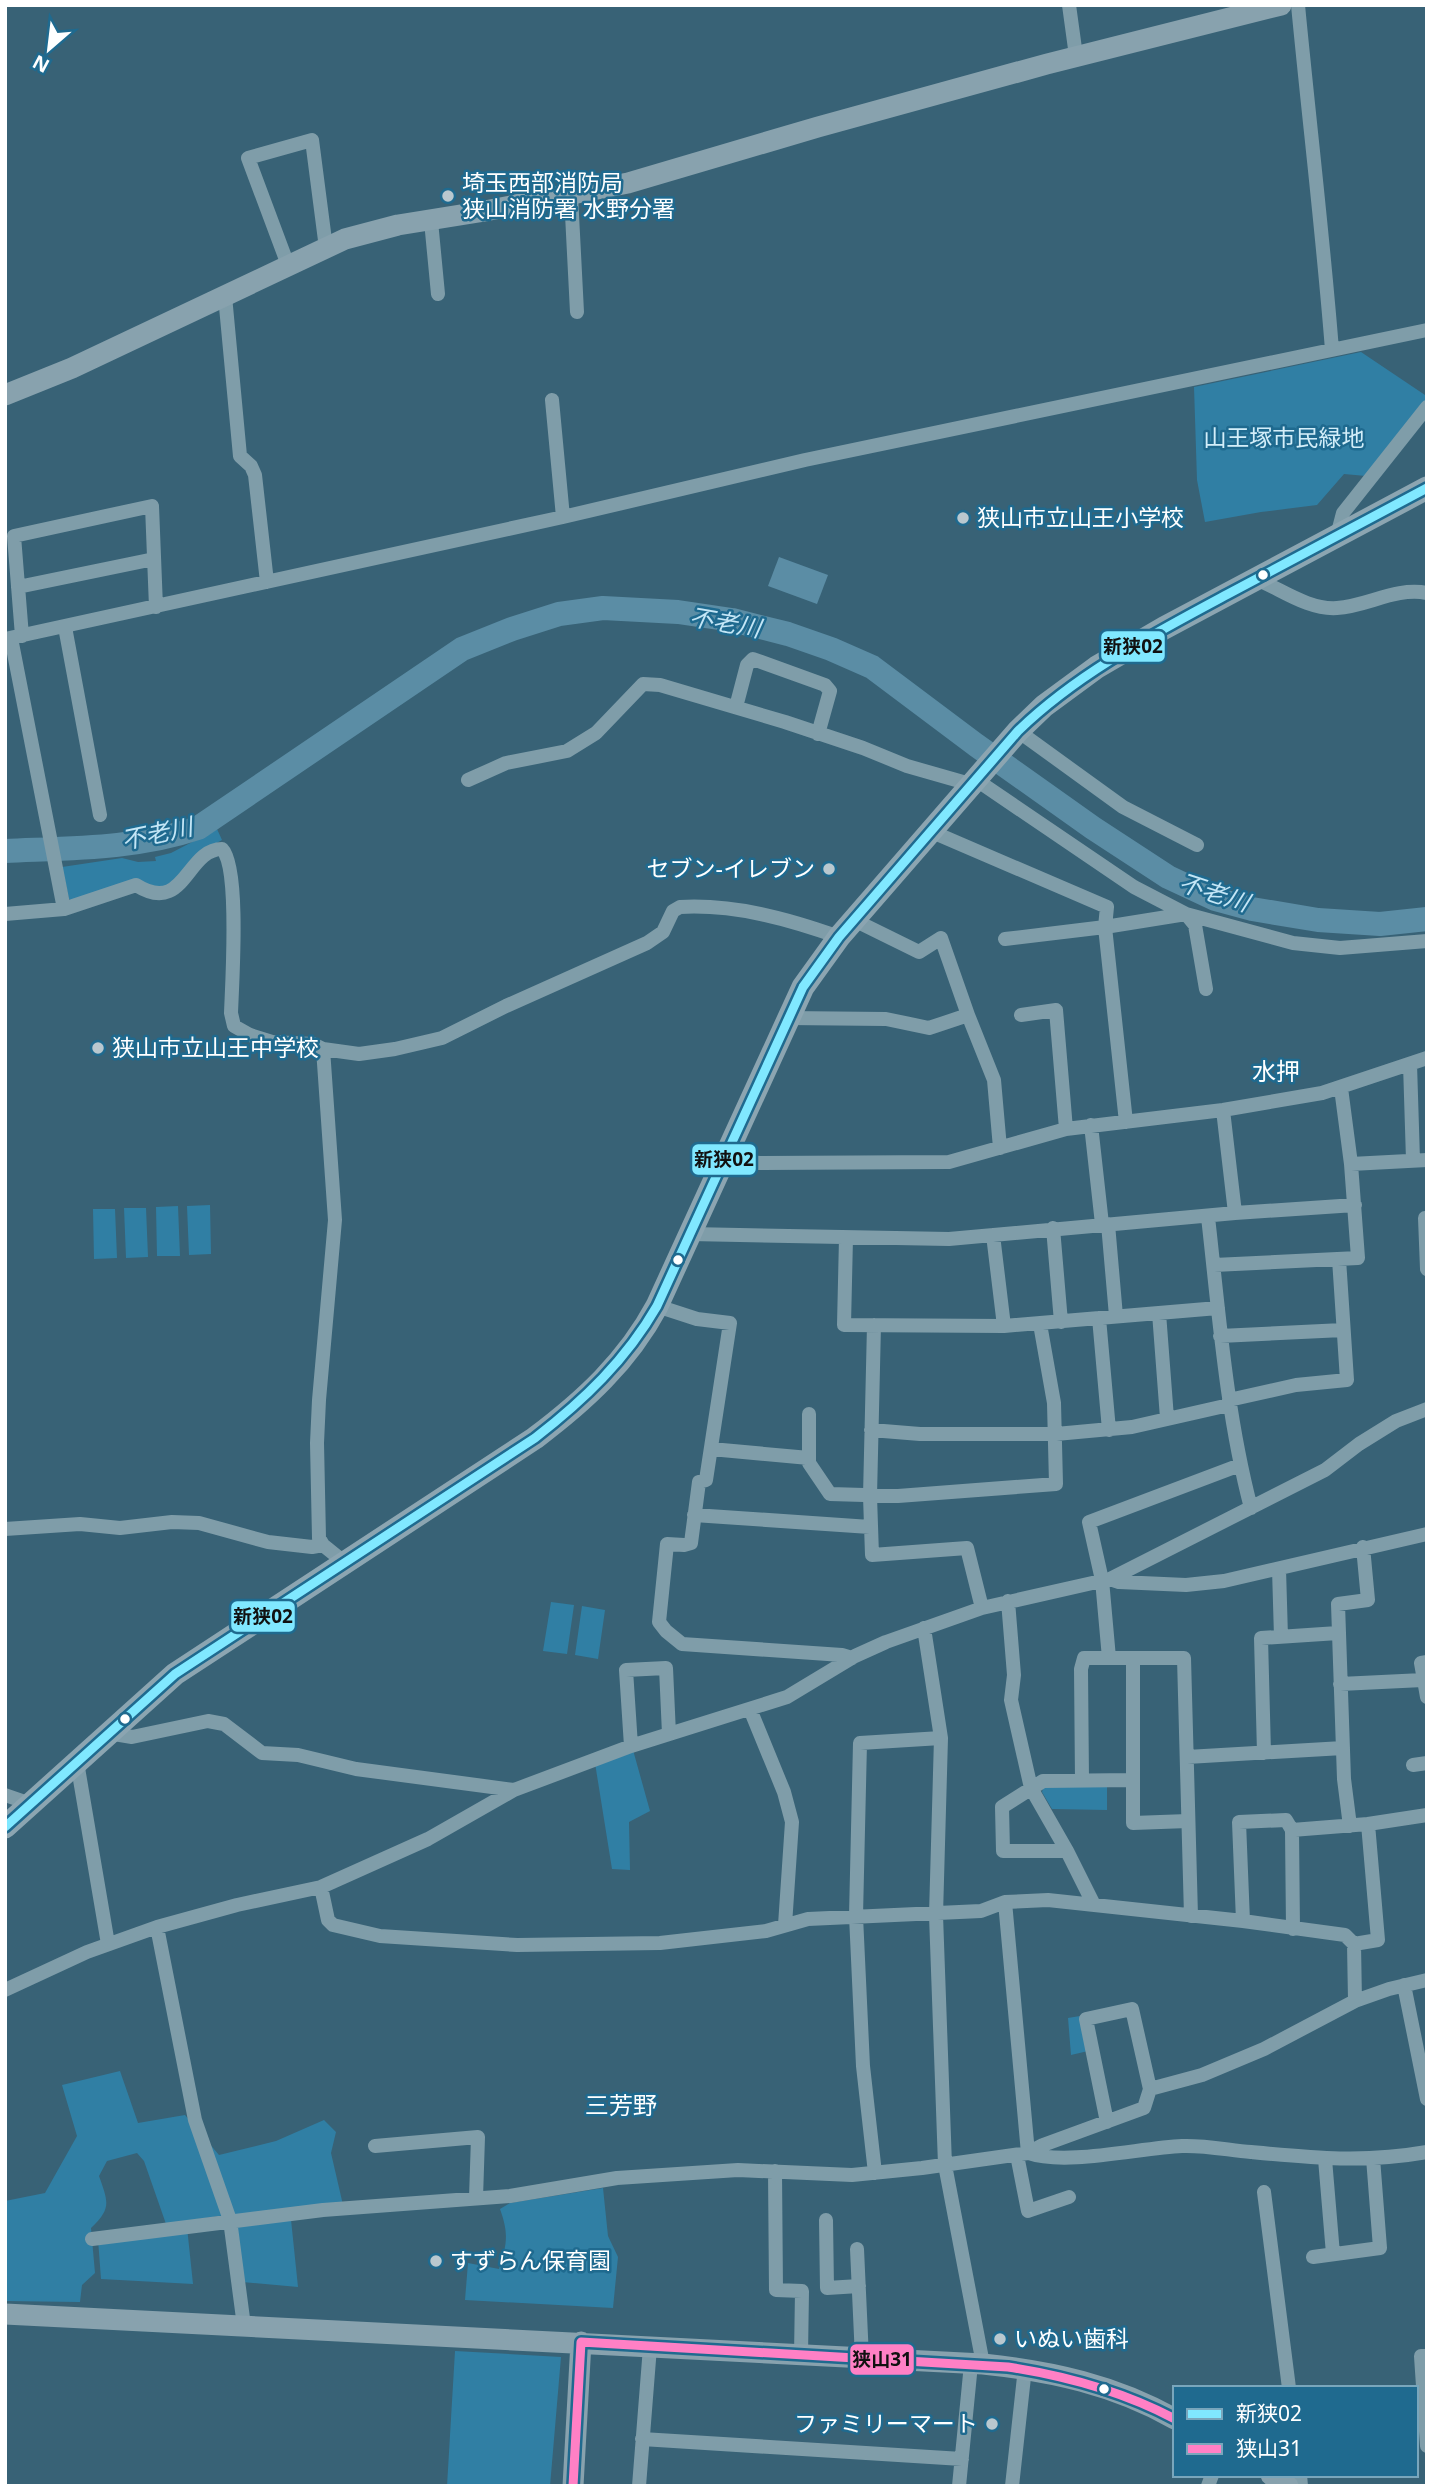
<svg xmlns="http://www.w3.org/2000/svg" width="1432" height="2491" viewBox="0 0 1432 2491" font-family="'Noto Sans','Noto Sans JP',sans-serif">
	<rect width="100%" height="100%" fill="#386276"/>
	<path fill="#307fa4" d="M 1361,352 L 1425,395 L 1426,401 L 1366,476 L 1344,474 L 1317,505 L 1261,512 L 1205,522 L 1197,480 L 1194,387 Z
		M 217,829 L 222,840 L 202,851 L 168,887 L 73,901 L 69,899 L 62,867 L 122,858 L 138,862 L 156,861 L 155,857 L 171,853 Z
		M 210,1205 L 211,1254 L 189,1255 L 187,1206 Z
		M 178,1206 L 180,1256 L 157,1256 L 156,1207 Z
		M 124,1208 L 146,1208 L 148,1257 L 126,1258 Z
		M 93,1209 L 115,1209 L 117,1258 L 94,1259 Z
		M 551,1602 L 574,1605 L 567,1654 L 543,1651 Z
		M 582,1606 L 605,1610 L 598,1659 L 575,1655 Z
		M 633,1750 L 650,1811 L 629,1822 L 630,1870 L 612,1869 L 595,1763 Z
		M 1107,1785 L 1107,1810 L 1052,1809 L 1042,1792 L 1044,1786 Z
		M 1080,2016 L 1088,2051 L 1071,2055 L 1068,2018 Z
		M 120,2071 L 138,2123 L 185,2115 L 219,2155 L 276,2141 L 324,2120 L 336,2132 L 331,2153 L 343,2205 L 290,2210 L 298,2287 L 242,2282 L 233,2214 L 166,2224 L 144,2161 L 137,2153 L 107,2161 L 99,2176 C 108,2202 112,2208 91,2228 L 95,2273 L 82,2285 L 80,2302 L 5,2301 L 5,2201 L 45,2193 L 77,2136 L 62,2085 Z
		M 603,2188 L 608,2236 L 618,2257 L 613,2308 L 465,2300 L 468,2263 L 499,2269 C 507,2244 509,2234 500,2209 L 510,2203 Z
		M 187,2227 L 193,2284 L 101,2279 L 98,2239 Z
		M 455,2351 L 561,2357 L 550,2486 L 447,2486 Z"/>
	<path fill="#5b8da5" d="M 779,557 L 828,575 L 817,604 L 768,586 Z"/>
	<g fill="none" stroke-linecap="round" stroke-linejoin="round">
		<path stroke="#5b8da5" stroke-width="24" d="M 5,851 C 70,848 136,849 198,828 L 462,649 L 512,629 L 559,614 L 603,608 L 678,612 L 732,620 L 788,634 L 831,649 L 872,667 L 976,745 L 1093,828 L 1168,877 L 1215,899 L 1252,909 L 1318,920 L 1380,924 L 1427,919"/>
		<path stroke="#7f9da9" stroke-width="14" d="M 1069,5 L 1076,56
			M 1298,5 C 1309,120 1323,235 1332,350
			M 571,195 L 577,312
			M 431,221 L 438,294
			M 288,265 L 248,158 L 312,140 L 326,248
			M 225,296 L 240,456 L 251,466 L 255,475 L 267,582
			M 552,400 L 563,517
			M 1337,536 L 1343,513 L 1427,407
			M 1256,579 C 1281,589 1308,610 1337,608 C 1368,606 1395,587 1427,593
			M 18,587 L 154,559
			M 65,627 L 100,815
			M 22,636 L 14,536 L 152,506 L 156,607
			M 11,638 L 64,909
			M 5,639 L 563,517 L 805,460 L 1427,330
			M 736,707 L 747,665 L 753,659 L 825,685 L 830,691 L 818,734
			M 1018,731 L 1123,807 L 1197,845
			M 975,779 L 1134,887 L 1186,914 L 1293,943 L 1340,948 L 1427,941
			M 468,780 L 506,763 L 567,751 L 596,733 L 643,684 L 660,685 L 785,722 L 863,748 L 907,766 L 970,784
			M 930,831 L 1107,907 L 1105,927 L 1186,914
			M 5,914 L 64,909 L 136,885 C 185,916 186,849 222,849 C 240,867 232,983 231,1013 L 234,1026 L 250,1035 L 272,1042 L 313,1044 L 323,1049 L 359,1054 L 395,1049 L 442,1038 L 506,1006 L 647,943 L 663,932 L 673,911 L 680,907 C 735,904 788,919 839,937
			M 1186,914 L 1195,925 L 1206,989
			M 854,920 L 919,952 L 941,938 L 968,1015 L 994,1080 L 1000,1148
			M 1005,939 L 1105,927 L 1126,1122
			M 1021,1015 L 1056,1010 L 1066,1129
			M 787,1018 L 886,1019 L 929,1028 L 968,1015
			M 323,1049 L 335,1220 L 319,1400 L 317,1443 L 319,1538 L 323,1545 L 344,1562
			M 1410,1064 L 1413,1160
			M 1223,1110 L 1235,1213
			M 1091,1125 L 1102,1224
			M 724,1160 L 760,1163 L 949,1162 L 1066,1129 L 1223,1110 L 1322,1093 L 1427,1058
			M 1351,1164 L 1427,1160
			M 1208,1217 C 1219,1314 1226,1412 1251,1508
			M 1425,1218 L 1427,1269
			M 1108,1224 L 1116,1316
			M 1053,1228 L 1061,1322
			M 690,1234 L 949,1239 L 1235,1213 L 1355,1205
			M 993,1235 L 1004,1326
			M 846,1238 L 844,1325 L 1004,1326 L 1218,1308
			M 1214,1265 L 1358,1258 L 1351,1164 L 1341,1088
			M 657,1306 L 697,1319 L 730,1323 L 706,1480 L 699,1482 L 691,1543 L 684,1545 L 667,1544 L 659,1622 L 666,1631 L 682,1644 L 842,1655 L 852,1658
			M 1159,1313 L 1167,1418
			M 1099,1318 L 1109,1430
			M 874,1325 L 870,1496 L 872,1555 L 967,1548 L 982,1608
			M 1220,1336 L 1343,1330
			M 1229,1400 L 1296,1385 L 1347,1380 L 1339,1259
			M 809,1414 L 809,1463 L 830,1494 L 898,1496 L 1056,1484 L 1054,1403 L 1040,1324
			M 871,1430 L 920,1434 L 1056,1434 L 1132,1427 L 1229,1405
			M 711,1449 L 809,1458
			M 694,1515 L 870,1527
			M 5,1529 L 80,1524 L 120,1528 L 172,1522 L 199,1523 L 268,1542 L 312,1547 L 323,1545
			M 1279,1569 L 1281,1637
			M 1110,1579 L 1119,1582 L 1186,1585 L 1224,1581 L 1427,1534
			M 1008,1601 L 1014,1675 L 1011,1700 L 1031,1788 L 1067,1851 L 1094,1905
			M 924,1628 L 941,1738 L 936,1915 L 945,2165 L 983,2364
			M 1109,1658 L 1102,1580 L 1089,1522 L 1240,1465
			M 1133,1658 L 1133,1823 L 1188,1821
			M 1427,1662 L 1421,1663 L 1427,1697
			M 1340,1684 L 1423,1680
			M 750,1709 L 784,1792 L 792,1822 L 785,1925
			M 108,1733 L 132,1737 L 208,1721 L 224,1724 L 262,1753 L 298,1755 L 356,1769 L 514,1790
			M 631,1746 L 626,1670 L 666,1668 L 669,1734
			M 1264,1753 L 1261,1638 L 1338,1633
			M 1187,1757 L 1343,1748
			M 77,1762 L 108,1944
			M 1413,1765 L 1427,1763
			M 1082,1780 L 1081,1669 L 1084,1658 L 1184,1658 L 1191,1916
			M 5,1795 L 31,1804
			M 1368,1824 L 1427,1815
			M 1350,1826 L 1344,1779 L 1338,1604 L 1368,1600 L 1363,1547
			M 1067,1851 L 1003,1851 L 1002,1807 L 1043,1781 L 1132,1780
			M 321,1887 L 328,1920 L 333,1925 L 380,1936 L 517,1945 L 660,1943 L 766,1931 L 808,1919 L 981,1911 L 1005,1902 L 1048,1900 L 1243,1921 L 1345,1935 L 1354,1944 L 1355,2001
			M 1005,1902 L 1028,2153
			M 1243,1921 L 1239,1822 L 1286,1820 L 1292,1830
			M 157,1927 L 195,2120 L 230,2220 L 244,2326
			M 1293,1929 L 1292,1830 L 1368,1824 L 1378,1940 L 1354,1944
			M 1404,1985 L 1427,2099
			M 5,1990 L 87,1952 L 157,1927 L 237,1905 L 321,1887 L 428,1839 L 514,1790 L 631,1746 L 787,1697 L 855,1656 L 886,1642 L 982,1608 L 1110,1579 L 1325,1470 L 1359,1444 L 1396,1421 L 1427,1409
			M 1107,2122 L 1086,2019 L 1132,2009 L 1150,2089
			M 375,2146 L 478,2137 L 476,2198
			M 1028,2153 C 1066,2166 1139,2148 1182,2146 C 1204,2145 1228,2150 1251,2152 C 1314,2158 1364,2163 1427,2152
			M 1017,2155 L 1028,2211 L 1069,2197
			M 1325,2159 L 1333,2254
			M 775,2171 L 776,2290 L 802,2291 L 801,2355
			M 875,2173 L 863,2066 L 856,1916 L 860,1743 L 941,1738
			M 1264,2192 L 1289,2388
			M 826,2220 L 827,2288 L 859,2286
			M 92,2239 L 323,2210 L 510,2196 L 617,2178 L 738,2170 L 852,2175 L 922,2168 L 1028,2153 L 1043,2145 L 1144,2108 L 1150,2089 L 1202,2075 L 1264,2049 L 1355,2001 L 1389,1989 L 1427,1980
			M 857,2249 L 862,2358
			M 1313,2257 L 1380,2248 L 1373,2158
			M 1427,2356 L 1421,2356 L 1427,2446
			M 642,2439 L 962,2459
			M 1300,2475 L 1301,2486
			M 639,2486 L 650,2347
			M 959,2486 L 971,2364
			M 1012,2486 L 1025,2368
			M 1208,2486 L 1212,2475"/>
		<path stroke="#88a2ae" stroke-width="21" d="M 5,395 L 72,368 L 345,239 L 398,225 L 485,211 L 628,183 L 818,127 L 1047,64 L 1281,5
			M 5,2314 L 983,2364 C 1051,2371 1115,2385 1175,2419
			M 1271,2475 L 1288,2486
			M 573,2486 L 581,2342"/>
		<path stroke="#8ca5b1" stroke-width="23" d="M 5,1827 L 175,1674 L 535,1438 C 584,1401 627,1362 657,1306 L 803,987 L 839,937 L 1018,731 L 1044,706 L 1097,667 L 1164,628 L 1427,488"/>
		<g stroke="#1f6a8f" stroke-width="14">
			<path id="bus-1" d="M 5,1827 L 175,1674 L 535,1438 C 584,1400 626,1360 657,1306 L 803,987 L 839,937 L 1018,731 C 1079,672 1154,634 1228,594 C 1294,559 1361,523 1427,488"/>
		</g>
		<g stroke="#1f6a8f" stroke-width="14">
			<path id="bus-2" d="M 581,2342 L 1008,2367 C 1067,2376 1122,2391 1175,2419
				M 573,2486 L 581,2342"/>
		</g>
		<use href="#bus-1" stroke="#80e8ff" stroke-width="9"/>
		<use href="#bus-2" stroke="#ff80c5" stroke-width="9"/>
	</g>
	<g fill="#b9c8cf" stroke="#1f6a8f" stroke-width="2.5">
		<circle cx="448" cy="196" r="7"/>
		<circle cx="963" cy="518" r="7"/>
		<circle cx="829" cy="869" r="7"/>
		<circle cx="98" cy="1048" r="7"/>
		<circle cx="436" cy="2261" r="7"/>
		<circle cx="1000" cy="2339" r="7"/>
		<circle cx="992" cy="2424" r="7"/>
	</g>
	<g fill="#fff" stroke="#1f6a8f" stroke-width="2.5">
		<circle cx="1263" cy="575" r="6"/>
		<circle cx="678" cy="1260" r="6"/>
		<circle cx="125" cy="1719" r="6"/>
		<circle cx="1104" cy="2389" r="6"/>
	</g>
	<g text-anchor="middle" stroke-width="5" stroke-linejoin="round" paint-order="stroke">
		<g font-size="23" fill="#fff" stroke="#1f6a8f" text-anchor="start">
			<text x="462" y="191">埼玉西部消防局<tspan x="462" dy="26">狭山消防署 水野分署</tspan></text>
			<text x="977" y="526">狭山市立山王小学校</text>
			<text x="815" y="877" text-anchor="end">セブン-イレブン</text>
			<text x="112" y="1056">狭山市立山王中学校</text>
			<text x="450" y="2269">すずらん保育園</text>
			<text x="1014" y="2347">いぬい歯科</text>
			<text x="978" y="2432" text-anchor="end">ファミリーマート</text>
		</g>
		<g font-size="23" fill="#d3eef9" stroke="#1f6a8f">
			<text x="1284" y="446">山王塚市民緑地</text>
		</g>
		<g font-size="24" font-style="italic" fill="#c4e6f6" stroke="#1f6a8f">
			<text transform="translate(725 623) rotate(10)" y="8">不老川</text>
			<text transform="translate(157 834) rotate(-12)" y="8">不老川</text>
			<text transform="translate(1214 893) rotate(18)" y="8">不老川</text>
		</g>
		<g font-size="24" fill="#fff" stroke="#1f6a8f">
			<text x="1276" y="1080">水押</text>
			<text x="621" y="2114">三芳野</text>
		</g>
	</g>
	<g stroke="#1f6a8f" stroke-width="2.5">
		<rect x="1100" y="630" width="66" height="33" rx="7" fill="#80e8ff"/>
		<rect x="691" y="1143" width="66" height="33" rx="7" fill="#80e8ff"/>
		<rect x="230" y="1600" width="66" height="33" rx="7" fill="#80e8ff"/>
		<rect x="849" y="2343" width="66" height="33" rx="7" fill="#ff80c5"/>
	</g>
	<g font-size="19" text-anchor="middle" font-weight="bold" fill="#111">
		<text x="1133" y="653">新狭02</text>
		<text x="724" y="1166">新狭02</text>
		<text x="263" y="1623">新狭02</text>
		<text x="882" y="2366">狭山31</text>
	</g>
	<rect width="1432" height="2491" fill="none" stroke="#ffffff" stroke-width="14"/>
	<rect x="1173" y="2386" width="245" height="91" fill="#1f6a8f" stroke="#79a6bc" stroke-width="2"/>
	<rect x="1187" y="2409" width="35" height="10" fill="#80e8ff" stroke="#79a6bc" stroke-width="2"/>
	<text x="1236" y="2421" font-size="21" fill="#ffffff">新狭02</text>
	<rect x="1187" y="2444" width="35" height="10" fill="#ff80c5" stroke="#79a6bc" stroke-width="2"/>
	<text x="1236" y="2456" font-size="21" fill="#ffffff">狭山31</text>
	<g transform="translate(49 49) rotate(208)" stroke="#1f6a8f" stroke-width="5" paint-order="stroke">
	<path d="M0-5L12 26L0 18L-12 26Z" fill="#ffffff"/>
	<text y="-10" font-size="19" font-weight="bold" text-anchor="middle" fill="#ffffff">N</text>
	</g>
</svg>
